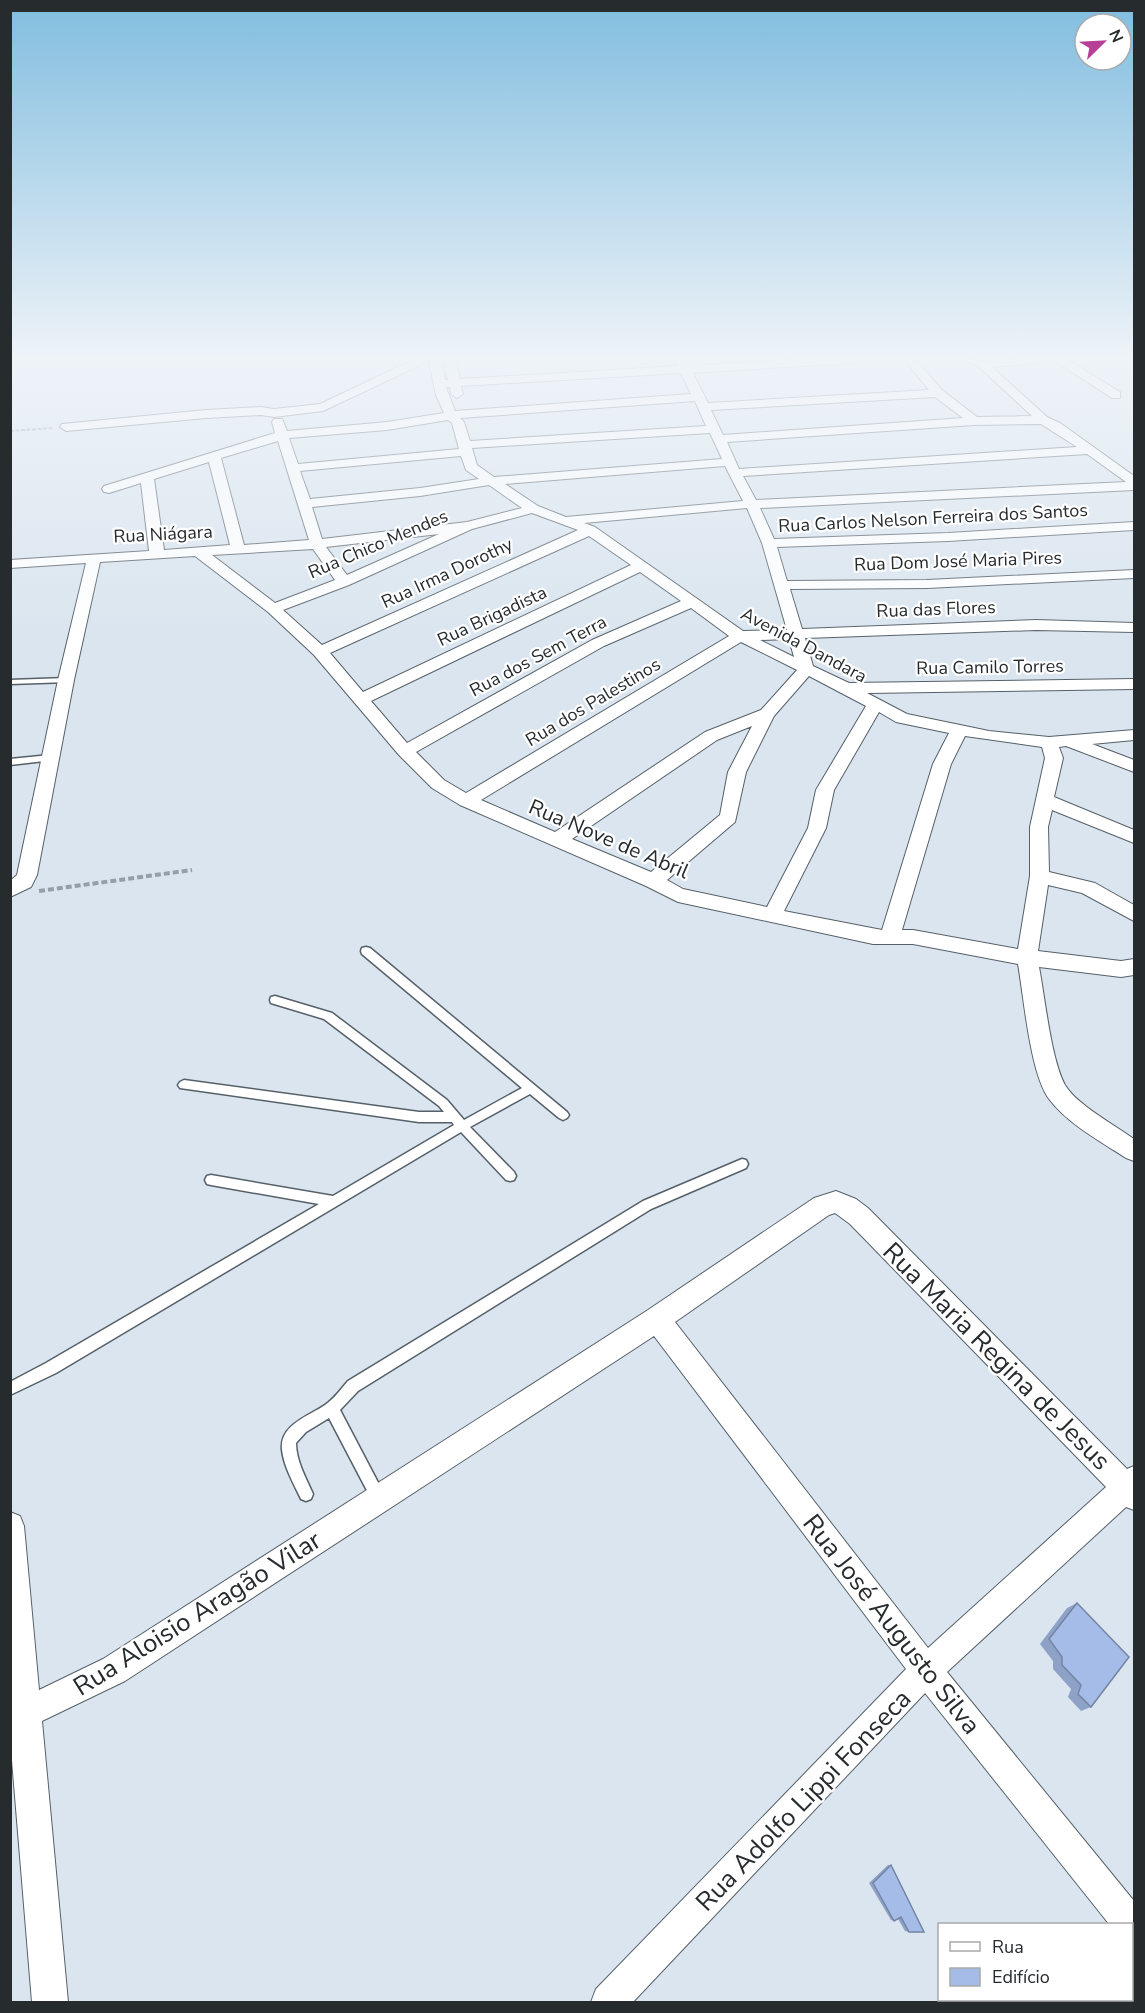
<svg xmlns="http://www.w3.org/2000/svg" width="1145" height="2013" viewBox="0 0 1145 2013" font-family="'Nunito Sans',sans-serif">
	<rect width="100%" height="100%" fill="#dae5ef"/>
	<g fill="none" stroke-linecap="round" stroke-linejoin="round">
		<g stroke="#566068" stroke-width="3">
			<path id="service" d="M 66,678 L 69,678 L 69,682 L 10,684 L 10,680 Z
				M 50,755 L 54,758 L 53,760 L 10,765 L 10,759 Z
				M 366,947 L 370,948 L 567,1112 L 569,1115 L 567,1118 L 563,1120 L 559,1118 L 530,1094 L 470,1127 L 514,1172 L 516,1176 L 514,1180 L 510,1181 L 506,1180 L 461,1132 L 56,1373 L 10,1395 L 10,1382 L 46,1363 L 319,1204 L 211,1185 L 207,1184 L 205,1180 L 207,1176 L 211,1175 L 333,1196 L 454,1125 L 452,1122 L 419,1122 L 180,1088 L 178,1085 L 180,1082 L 184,1080 L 419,1112 L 444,1112 L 439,1106 L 324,1019 L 271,1003 L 270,1000 L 271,997 L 275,996 L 332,1013 L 447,1100 L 464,1120 L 522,1088 L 362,954 L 361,951 L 362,948 Z
				M 742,1159 L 746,1160 L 748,1164 L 746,1168 L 651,1209 L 358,1391 L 340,1410 L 383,1492 L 385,1497 L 383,1502 L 378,1504 L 373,1502 L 329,1418 L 306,1432 L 296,1443 C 296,1461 306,1478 313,1494 L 311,1499 L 306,1501 L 301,1499 C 294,1484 284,1467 282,1450 C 279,1425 309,1416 325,1405 C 334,1399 341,1389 348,1381 L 643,1201 Z"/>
		</g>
		<g stroke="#566068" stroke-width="2">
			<path id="minor" d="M 417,358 L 440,358 L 445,380 L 448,380 L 444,358 L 456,358 L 460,379 L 678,366 L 674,358 L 686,358 L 689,366 L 817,358 L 886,358 L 881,361 L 693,373 L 708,403 L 929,390 L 903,358 L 914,358 L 942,390 L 977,417 L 1032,416 L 978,366 L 957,358 L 983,361 L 1065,358 L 1120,392 L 1120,398 L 1112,398 L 1055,361 L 992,367 L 1047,417 L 1060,423 L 1134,476 L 1134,490 L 760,508 L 774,539 L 948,533 L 1134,522 L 1134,530 L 948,541 L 777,547 L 787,581 L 927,580 L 1134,570 L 1134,578 L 927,588 L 790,589 L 802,629 L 1036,620 L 1134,623 L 1134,632 L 1036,630 L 805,638 L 813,666 L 849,683 L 1134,679 L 1134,689 L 867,693 L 907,714 L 989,731 L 1049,737 L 1134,730 L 1134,740 L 1092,744 L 1134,760 L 1134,772 L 1066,746 L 1059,747 L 1063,758 L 1054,797 L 1134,830 L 1134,843 L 1052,810 L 1048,827 L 1049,872 L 1095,883 L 1134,905 L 1134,921 L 1082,893 L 1048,885 L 1038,951 L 1121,961 L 1134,959 L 1134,975 L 1121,977 L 1039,967 C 1045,998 1051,1059 1065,1085 C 1076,1104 1116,1126 1134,1139 L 1134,1161 L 1126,1158 C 1100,1141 1068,1124 1049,1099 C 1030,1073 1024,998 1018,964 L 913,944 L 873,944 L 678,902 L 646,886 L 460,805 L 432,788 L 399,755 L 314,655 L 268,612 L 195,556 L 100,562 L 74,680 L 37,875 L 31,887 L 10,897 L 10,881 L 17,875 L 58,680 L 86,563 L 10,568 L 10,560 L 149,551 L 141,483 L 109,493 L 104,492 L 102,489 L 104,486 L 275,433 L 272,422 L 274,419 L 282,419 L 287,431 L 387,422 L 444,413 L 436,395 L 429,361 L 323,411 L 274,417 L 261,415 L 206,418 L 66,431 L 60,427 L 62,424 L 206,410 L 261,407 L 274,409 L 320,404 ZM 681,373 L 691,394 L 455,411 L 446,387 L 450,387 L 451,394 L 457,398 L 463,394 L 461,386 ZM 935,397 L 963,418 L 723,435 L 711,410 ZM 695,401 L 706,426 L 470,441 L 464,422 L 460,418 ZM 448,420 L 452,423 L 459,449 L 298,464 L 289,438 L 387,430 ZM 1041,424 L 1077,447 L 739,469 L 727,442 L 974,425 ZM 710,433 L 722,459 L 494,477 L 477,465 L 472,448 ZM 278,441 L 309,540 L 244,545 L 221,458 ZM 1087,454 L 1126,482 L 756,500 L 743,476 ZM 461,456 L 466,470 L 479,479 L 420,488 L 310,499 L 300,471 ZM 209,462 L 230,545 L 164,550 L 154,479 ZM 725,466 L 743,501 L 566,517 L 538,506 L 505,484 ZM 489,485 L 522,508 L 467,522 L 322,539 L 312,507 L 420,496 ZM 747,508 L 762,543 L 787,630 L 743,631 L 595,527 L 584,523 ZM 532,513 L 578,530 L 322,645 L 283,610 L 349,585 L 472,529 ZM 439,534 L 347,575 L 326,547 ZM 589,536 L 631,565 L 363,692 L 330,653 ZM 313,549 L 335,580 L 275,603 L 212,555 ZM 640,572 L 681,601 L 592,640 L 407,743 L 371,701 ZM 691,608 L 729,636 L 466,793 L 444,780 L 416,752 L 604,646 ZM 789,639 L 794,657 L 760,640 ZM 741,642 L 797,670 L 761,710 L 705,732 L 555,832 L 481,800 ZM 809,676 L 866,706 L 816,790 L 808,828 L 767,907 L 683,889 L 667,880 L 735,822 L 746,772 L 774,716 ZM 879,712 L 896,722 L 949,733 L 933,764 L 882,930 L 784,911 L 826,828 L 834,790 ZM 752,726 L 728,772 L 720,815 L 651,872 L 572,839 L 717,740 ZM 965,736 L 1042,747 L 1045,758 L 1030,827 L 1030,876 L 1018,949 L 913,930 L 902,930 L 951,764 Z
				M 836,1191 L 856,1199 L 868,1208 L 1127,1469 L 1134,1466 L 1134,1510 L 1126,1507 L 947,1672 L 1134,1901 L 1134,1940 L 1132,1941 L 1132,1924 L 1109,1924 L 925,1693 L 633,2002 L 591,2002 L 596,1989 L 906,1669 L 654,1336 L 125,1681 L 42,1721 L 68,2002 L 32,2002 L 10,1736 L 10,1512 L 20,1516 L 24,1526 L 39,1690 L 103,1659 L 648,1310 L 814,1198 ZM 835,1213 L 850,1224 L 1106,1487 L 928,1648 L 675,1322 L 829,1215 Z"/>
		</g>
		<path stroke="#969fa7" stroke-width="2" stroke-dasharray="4 1.5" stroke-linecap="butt" d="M 10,431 L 52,428"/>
		<path stroke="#969fa7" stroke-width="4" stroke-dasharray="6 3" stroke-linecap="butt" d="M 39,891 L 192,870"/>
		<use href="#service" fill="#fff" fill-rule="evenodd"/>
		<use href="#minor" fill="#fff" fill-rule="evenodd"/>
	</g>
	<path fill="#8ea2c8" d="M 1077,1603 L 1091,1707 L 1081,1711 L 1068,1697 L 1071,1689 L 1053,1669 L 1053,1661 L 1040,1644 L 1067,1608 Z
		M 888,1865 L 891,1865 L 909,1932 L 905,1931 L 898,1919 L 894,1921 L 891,1920 L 869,1883 Z"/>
	<path fill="#a5bce8" stroke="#7484a2" stroke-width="1.5" d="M 1077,1603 L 1129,1657 L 1091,1707 L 1078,1694 L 1081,1685 L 1062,1665 L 1062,1657 L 1049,1639 Z
		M 891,1865 L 924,1932 L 909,1932 L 901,1917 L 894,1921 L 873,1883 Z"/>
	<linearGradient id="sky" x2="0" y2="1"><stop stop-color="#81bddf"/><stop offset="0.56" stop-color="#eef3f8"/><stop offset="1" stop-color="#eef3f8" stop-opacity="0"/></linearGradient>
	<rect width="1145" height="640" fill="url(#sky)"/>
	<g text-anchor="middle" stroke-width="4.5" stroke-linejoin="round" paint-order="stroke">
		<g font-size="18" fill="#262b2e" stroke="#fff">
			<text transform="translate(933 518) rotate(-3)" y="6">Rua Carlos Nelson Ferreira dos Santos</text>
			<text transform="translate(163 534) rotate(-3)" y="6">Rua Niágara</text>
			<text transform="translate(378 544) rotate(-23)" y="6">Rua Chico Mendes</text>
			<text transform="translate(958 561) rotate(-2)" y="6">Rua Dom José Maria Pires</text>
			<text transform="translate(447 573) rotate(-25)" y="6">Rua Irma Dorothy</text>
			<text transform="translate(936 609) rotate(-2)" y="6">Rua das Flores</text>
			<text transform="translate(492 616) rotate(-25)" y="6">Rua Brigadista</text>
			<text transform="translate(804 645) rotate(28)" y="6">Avenida Dandara</text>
			<text transform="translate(538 656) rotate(-28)" y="6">Rua dos Sem Terra</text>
			<text transform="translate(990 667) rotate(-1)" y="6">Rua Camilo Torres</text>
			<text transform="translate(593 702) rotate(-31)" y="6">Rua dos Palestinos</text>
		</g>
		<g font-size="21" fill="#262b2e" stroke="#fff">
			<text transform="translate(609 839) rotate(23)" y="7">Rua Nove de Abril</text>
		</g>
		<g font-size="26" fill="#262b2e" stroke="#fff">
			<text transform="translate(997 1356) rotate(45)" y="9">Rua Maria Regina de Jesus</text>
			<text transform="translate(197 1613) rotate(-32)" y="9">Rua Aloisio Aragão Vilar</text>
			<text transform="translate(892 1624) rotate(52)" y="9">Rua José Augusto Silva</text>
			<text transform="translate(803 1800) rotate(-46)" y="9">Rua Adolfo Lippi Fonseca</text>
		</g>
	</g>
	<rect width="1145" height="2013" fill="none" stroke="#262b2e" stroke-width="24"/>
	<rect x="938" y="1923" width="195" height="78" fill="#ffffff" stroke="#a8aaab" stroke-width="1.5"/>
	<rect x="950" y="1942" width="30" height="9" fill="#ffffff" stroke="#a8aaab" stroke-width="1.5"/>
	<text x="992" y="1953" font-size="18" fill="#262b2e">Rua</text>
	<rect x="950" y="1968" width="30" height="18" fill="#a5bce8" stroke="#a8aaab" stroke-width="1.5"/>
	<text x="992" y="1983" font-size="18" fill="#262b2e">Edifício</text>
	<g transform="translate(1103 42) rotate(66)"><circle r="28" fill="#ffffff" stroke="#a8aaab" stroke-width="1.5"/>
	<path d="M0-4.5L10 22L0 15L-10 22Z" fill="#b64097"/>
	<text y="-9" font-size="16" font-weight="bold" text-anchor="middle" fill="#262b2e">N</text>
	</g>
</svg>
